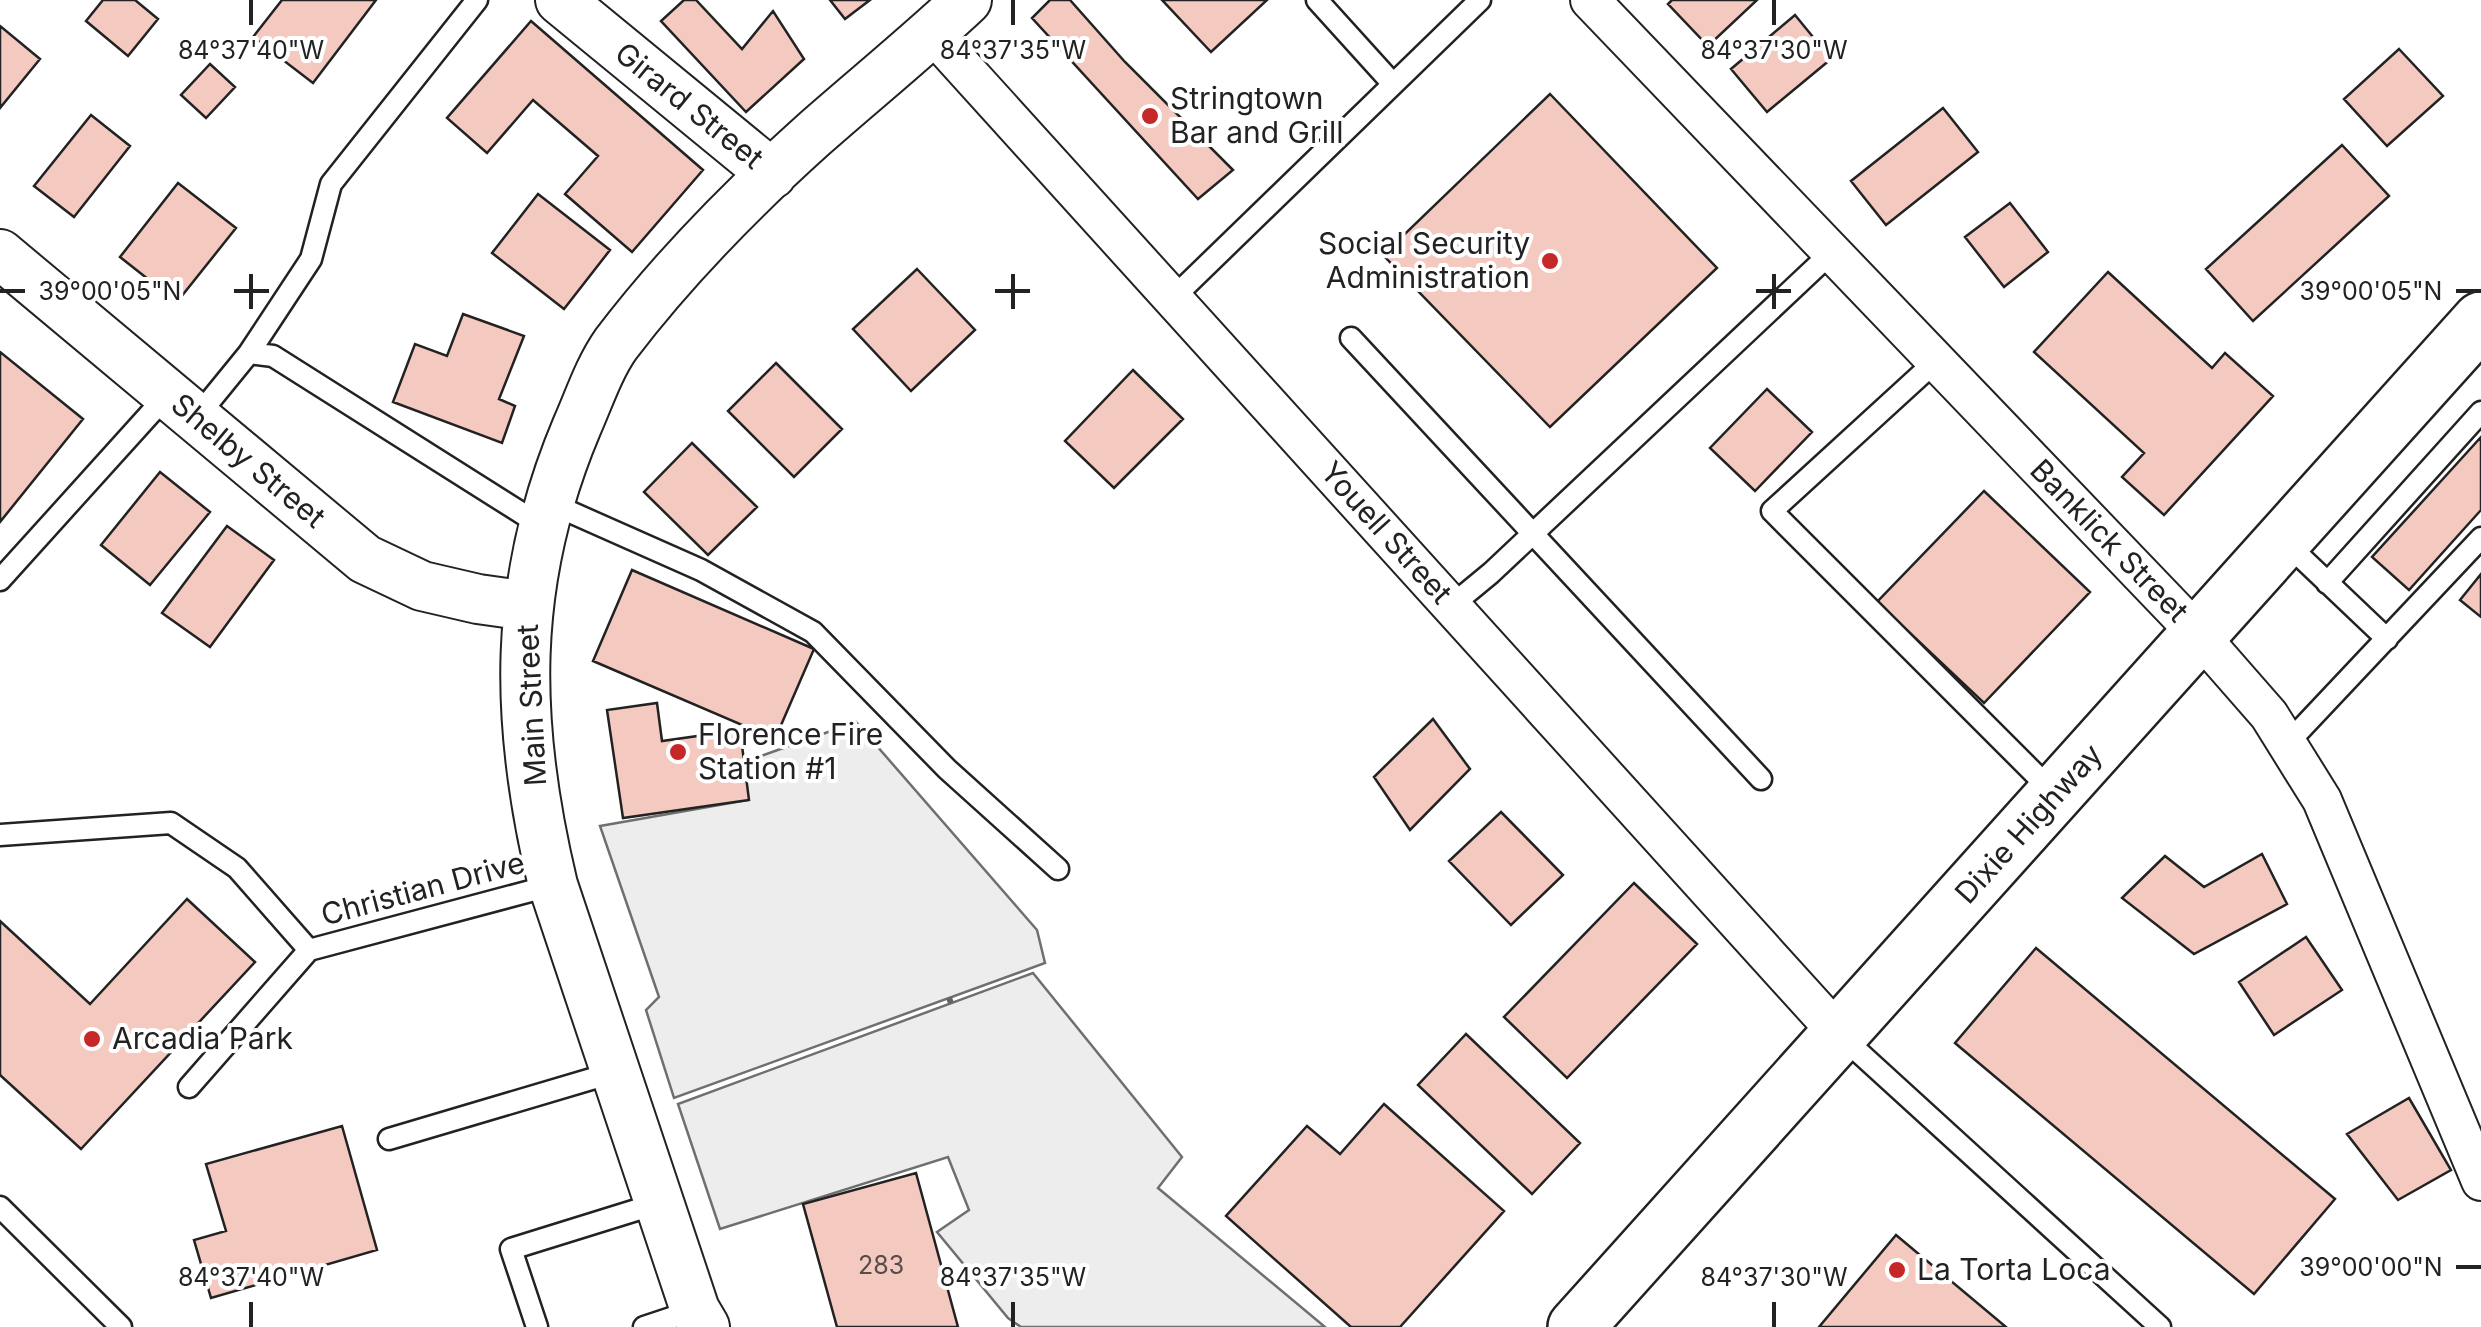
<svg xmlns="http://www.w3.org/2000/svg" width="2481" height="1327" viewBox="0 0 2481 1327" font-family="Inter,sans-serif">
	<rect width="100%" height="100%" fill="#fff"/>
	<path fill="#ededed" stroke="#6f6f6f" stroke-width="2.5" d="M 856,722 L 1037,930 L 1045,963 L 674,1098 L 646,1010 L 659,997 L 600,826 L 748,800 L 744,762 Z
		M 1033,973 L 1182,1157 L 1158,1188 L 1325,1327 L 1021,1327 L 1008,1318 L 937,1232 L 969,1210 L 948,1157 L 720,1229 L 678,1104 Z"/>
	<path fill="#f3c9c0" stroke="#222" stroke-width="2.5" d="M 103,0 L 135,0 L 158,19 L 128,56 L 86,21 Z
		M 282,0 L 376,0 L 313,83 L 253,37 Z
		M 684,0 L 696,0 L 742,49 L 773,11 L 804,59 L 746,112 L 661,21 Z
		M 830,0 L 870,0 L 845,19 Z
		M 1050,0 L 1070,0 L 1125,62 L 1233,170 L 1198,199 L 1032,18 Z
		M 1162,0 L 1267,0 L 1211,52 Z
		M 1672,0 L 1757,0 L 1708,46 L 1668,4 Z
		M 1795,15 L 1831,59 L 1767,112 L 1731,69 Z
		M 531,21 L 703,170 L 632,252 L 565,194 L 598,156 L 533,100 L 487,153 L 447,118 Z
		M 0,26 L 40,59 L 0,108 Z
		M 2399,49 L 2443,96 L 2387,146 L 2344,99 Z
		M 210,64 L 235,87 L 206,118 L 181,95 Z
		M 1550,94 L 1717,268 L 1550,427 L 1383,255 Z
		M 1943,108 L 1978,152 L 1886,225 L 1851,181 Z
		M 91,115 L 130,146 L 74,217 L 34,186 Z
		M 2342,145 L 2389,196 L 2253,321 L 2206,269 Z
		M 178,183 L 236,228 L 177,302 L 120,257 Z
		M 538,194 L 610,250 L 564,309 L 492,253 Z
		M 2010,203 L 2048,252 L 2004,287 L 1965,237 Z
		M 917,269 L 975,330 L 911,391 L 853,329 Z
		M 2108,272 L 2212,368 L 2225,353 L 2273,396 L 2164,515 L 2122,477 L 2144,453 L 2034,352 Z
		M 463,314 L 524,336 L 499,399 L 515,406 L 502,443 L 393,402 L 415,344 L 447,356 Z
		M 0,352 L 83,419 L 0,522 Z
		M 776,363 L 842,429 L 794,477 L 728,411 Z
		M 1133,370 L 1183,419 L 1114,488 L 1065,441 Z
		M 1767,389 L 1812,432 L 1755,491 L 1710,448 Z
		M 2481,437 L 2481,510 L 2409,590 L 2372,557 Z
		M 692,443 L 757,507 L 708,555 L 644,492 Z
		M 160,472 L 210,512 L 150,585 L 101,545 Z
		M 1984,491 L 2090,592 L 1984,703 L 1877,602 Z
		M 227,526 L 274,560 L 210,647 L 162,613 Z
		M 632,570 L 814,649 L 775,739 L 593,661 Z
		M 2481,574 L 2481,617 L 2460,600 Z
		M 657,703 L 662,741 L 740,730 L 749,800 L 623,818 L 607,710 Z
		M 1433,719 L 1470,769 L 1410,830 L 1374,777 Z
		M 1501,812 L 1563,875 L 1511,925 L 1449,861 Z
		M 2262,854 L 2287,904 L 2194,954 L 2122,898 L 2165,856 L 2204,887 Z
		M 1634,883 L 1697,944 L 1567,1078 L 1504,1017 Z
		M 187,899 L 255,962 L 81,1149 L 0,1075 L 0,921 L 90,1004 Z
		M 2306,937 L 2342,990 L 2274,1035 L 2239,982 Z
		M 2036,948 L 2335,1199 L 2254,1294 L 1955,1043 Z
		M 1466,1034 L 1580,1143 L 1532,1194 L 1418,1085 Z
		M 2409,1098 L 2451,1170 L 2398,1200 L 2347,1134 Z
		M 1384,1104 L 1504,1211 L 1400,1327 L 1351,1327 L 1226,1216 L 1307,1126 L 1340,1154 Z
		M 342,1126 L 377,1250 L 211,1298 L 194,1240 L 226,1231 L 206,1164 Z
		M 916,1173 L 958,1327 L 837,1327 L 803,1204 Z
		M 1896,1235 L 2006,1327 L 1819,1327 Z"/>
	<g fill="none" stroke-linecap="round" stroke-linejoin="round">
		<g stroke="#222" stroke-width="25">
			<path id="service" d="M 1317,0 L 1393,84
				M 1173,298 L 1480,0
				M 1351,338 L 1761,779
				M 249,353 L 311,259 L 331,184 L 477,0
				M 1936,361 L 1772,511 L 2054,793
				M 196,418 L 249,353 L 273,356 L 542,526
				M 550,503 L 701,570 L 813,632 L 947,769 L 1058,869
				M 2285,542 L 2387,639
				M 0,580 L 168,394
				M 2327,583 L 2481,412
				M 1451,606 L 1491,573 L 1832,252
				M 2287,744 L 2481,538
				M 0,835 L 171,823 L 237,868 L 309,950
				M 309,950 L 553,885
				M 1841,1036 L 2160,1327
				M 189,1087 L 309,950
				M 389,1139 L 615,1072
				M 0,1207 L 121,1327
				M 537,1327 L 511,1249 L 659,1203
				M 644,1327 L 695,1310"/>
		</g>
		<g stroke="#222" stroke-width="42">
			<path id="minor" d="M 1590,0 L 2199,635 L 2269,715 L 2322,800 L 2481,1181
				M 932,33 L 1839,1034"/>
		</g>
		<g stroke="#222" stroke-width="52">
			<path id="tertiary" d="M 560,0 L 772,174
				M 0,254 L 365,559 L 422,586 L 478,599 L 527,606
				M 705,1327 L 695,1310 L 553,885 C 514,723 511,582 577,426 C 589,399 599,368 616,344 C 673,269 743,198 813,135 C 864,90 917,47 967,0"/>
		</g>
		<g stroke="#222" stroke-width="60">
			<path id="primary" d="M 1576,1327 L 2481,320"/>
		</g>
		<path stroke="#646464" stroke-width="6" stroke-dasharray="8 5" stroke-linecap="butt" d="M 949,998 L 951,1003"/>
		<use href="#service" stroke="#fff" stroke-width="20"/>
		<use href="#minor" stroke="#fff" stroke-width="38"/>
		<use href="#tertiary" stroke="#fff" stroke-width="48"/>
		<use href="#primary" stroke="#fff" stroke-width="55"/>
	</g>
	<path fill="none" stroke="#222" stroke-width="4" d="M 251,0 L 251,25M 1013,0 L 1013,25M 1774,0 L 1774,25M 251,274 L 251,309M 1013,274 L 1013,309M 1774,274 L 1774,309M 0,291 L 25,291M 234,291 L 269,291M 995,291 L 1030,291M 1756,291 L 1791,291M 2456,291 L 2481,291M 2456,1267 L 2481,1267M 251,1302 L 251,1327M 1013,1302 L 1013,1327M 1774,1302 L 1774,1327"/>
	<g fill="#c62828" stroke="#fff" stroke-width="4">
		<circle cx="1150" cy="116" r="10"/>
		<circle cx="1550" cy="261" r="10"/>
		<circle cx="678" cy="752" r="10"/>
		<circle cx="92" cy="1039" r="10"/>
		<circle cx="1897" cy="1270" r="10"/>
	</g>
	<g text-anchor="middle" stroke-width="8" stroke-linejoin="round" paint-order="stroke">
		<g font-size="25" fill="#564c4a">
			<text x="881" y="1274">283</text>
		</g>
		<g font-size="30" fill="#222" stroke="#fff" text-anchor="start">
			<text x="1170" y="109">Stringtown<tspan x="1170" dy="34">Bar and Grill</tspan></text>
			<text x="1530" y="254" text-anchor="end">Social Security<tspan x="1530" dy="34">Administration</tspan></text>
			<text x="698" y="745">Florence Fire<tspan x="698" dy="34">Station #1</tspan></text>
			<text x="112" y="1049">Arcadia Park</text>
			<text x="1917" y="1280">La Torta Loca</text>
		</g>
		<g font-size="30" fill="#222" stroke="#fff">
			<text transform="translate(689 106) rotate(39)" y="10">Girard Street</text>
			<text transform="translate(248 461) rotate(40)" y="10">Shelby Street</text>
			<text transform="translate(1386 533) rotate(48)" y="10">Youell Street</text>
			<text transform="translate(2109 541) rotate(46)" y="10">Banklick Street</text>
			<text transform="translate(532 705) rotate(-93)" y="10">Main Street</text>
			<text transform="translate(2029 824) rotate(-48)" y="10">Dixie Highway</text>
			<text transform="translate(423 889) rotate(-15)" y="10">Christian Drive</text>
		</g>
	</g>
	<g font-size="25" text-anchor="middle" fill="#222" stroke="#fff" stroke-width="8" stroke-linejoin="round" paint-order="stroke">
		<text x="251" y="59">84°37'40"W</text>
		<text x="1013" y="59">84°37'35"W</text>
		<text x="1774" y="59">84°37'30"W</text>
		<text x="110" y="300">39°00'05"N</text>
		<text x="2371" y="300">39°00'05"N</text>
		<text x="2371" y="1276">39°00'00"N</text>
		<text x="251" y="1286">84°37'40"W</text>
		<text x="1013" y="1286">84°37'35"W</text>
		<text x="1774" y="1286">84°37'30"W</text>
	</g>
</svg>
